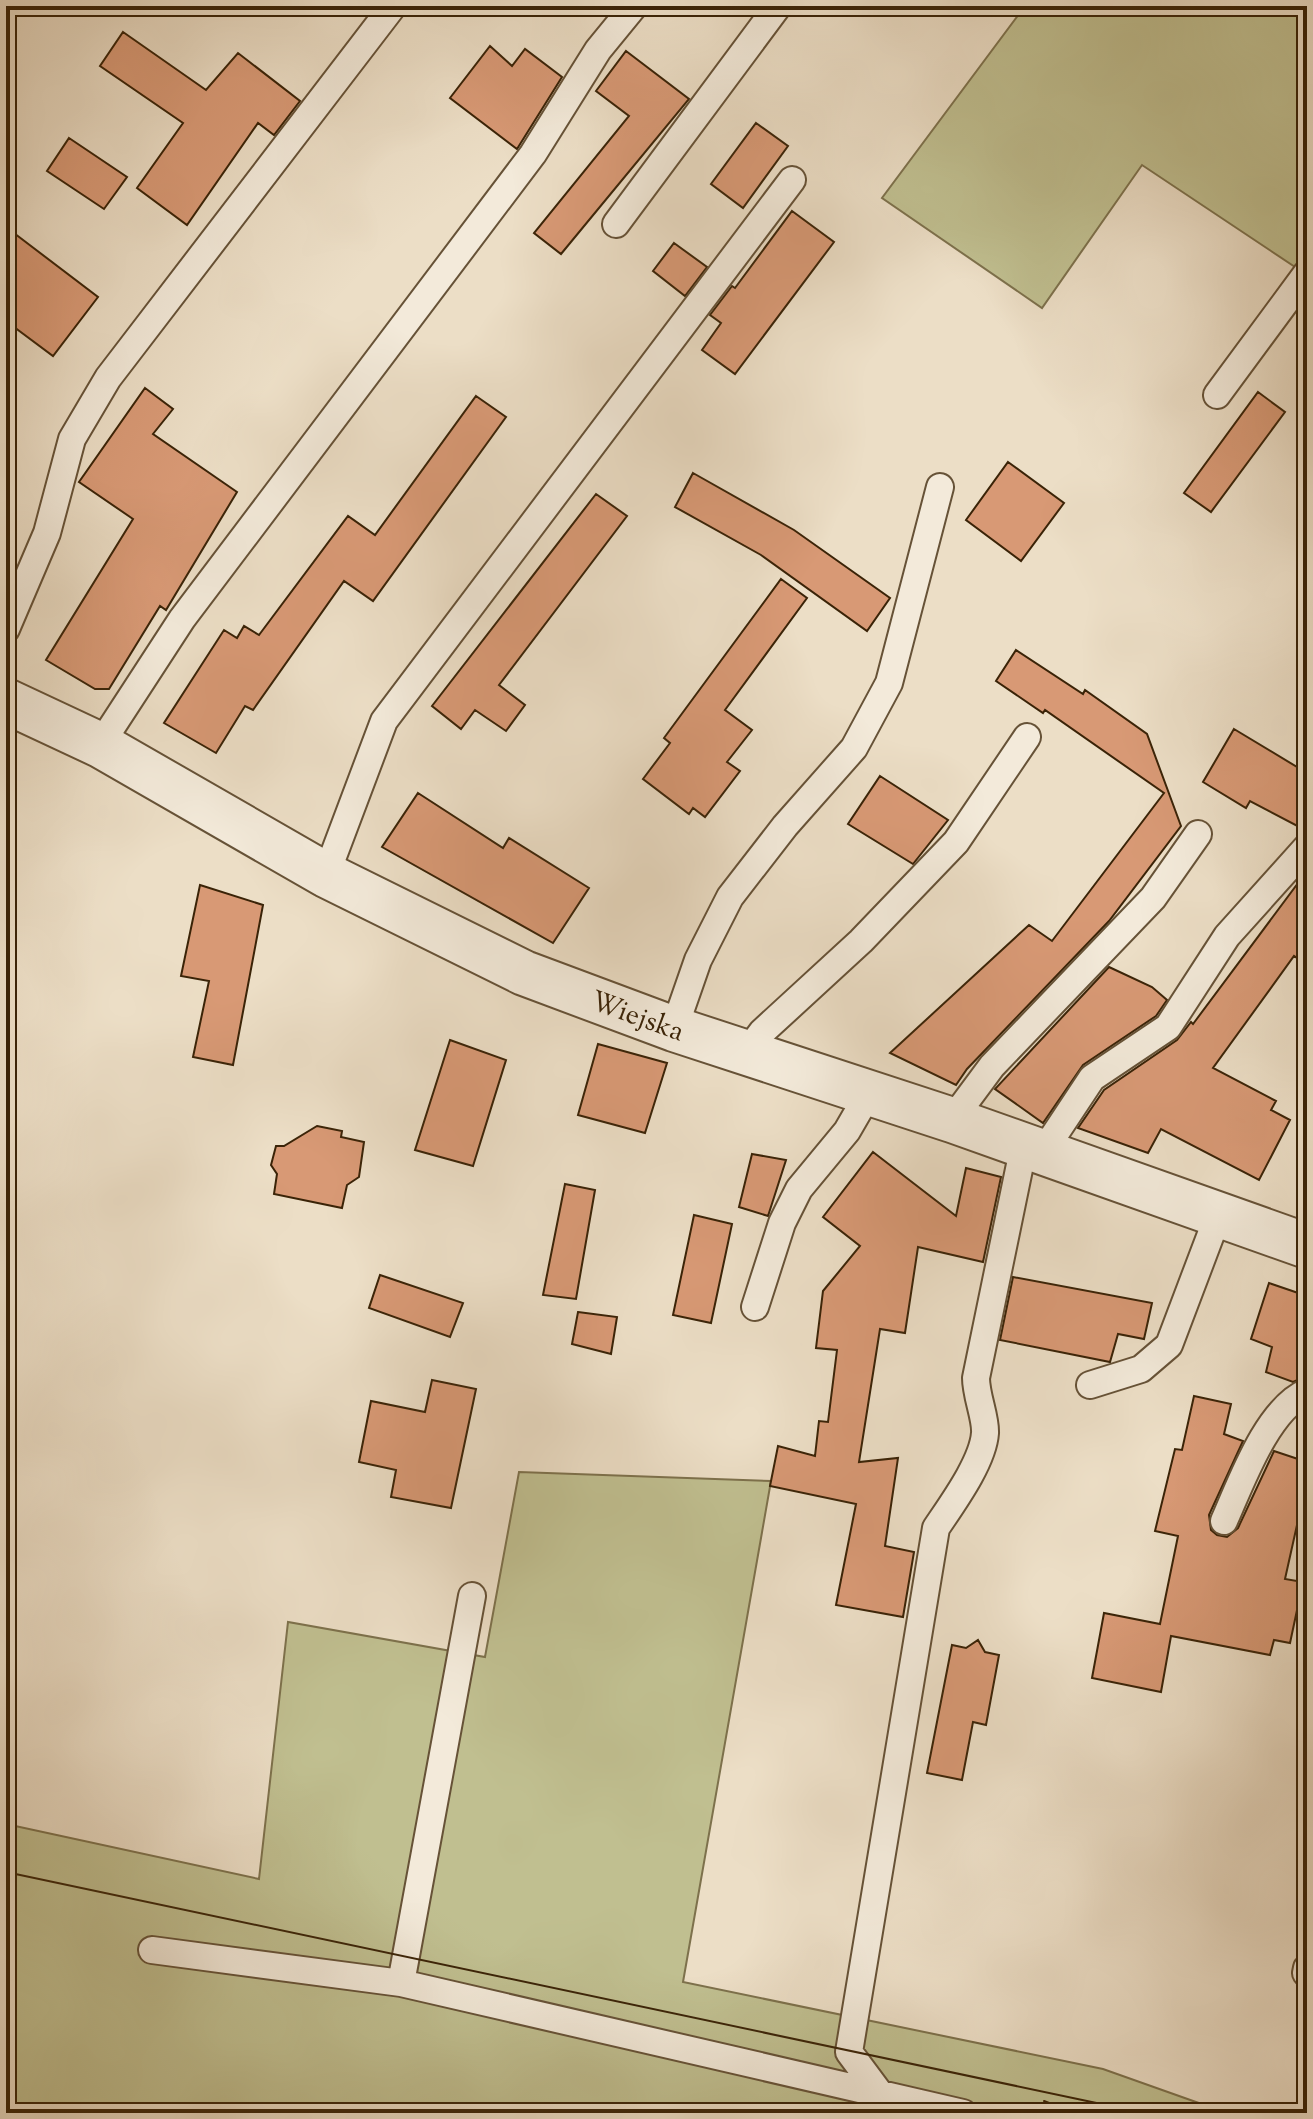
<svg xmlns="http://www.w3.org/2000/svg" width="1313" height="2119" viewBox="0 0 1313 2119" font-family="'Sorts Mill Goudy',serif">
	<rect width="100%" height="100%" fill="#ecdec6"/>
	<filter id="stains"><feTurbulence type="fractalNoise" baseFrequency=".0025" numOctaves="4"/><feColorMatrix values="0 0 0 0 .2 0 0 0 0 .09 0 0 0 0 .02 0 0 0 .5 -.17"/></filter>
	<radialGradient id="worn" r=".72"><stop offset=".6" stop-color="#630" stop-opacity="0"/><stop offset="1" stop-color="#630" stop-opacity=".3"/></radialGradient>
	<path fill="#c0bf90" stroke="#7d714c" stroke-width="2" d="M 1025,6 L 1307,6 L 1307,275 L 1142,165 L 1042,308 L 882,198 Z
		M 519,1472 L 771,1481 L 683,1982 L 1103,2069 L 1227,2113 L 6,2113 L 6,1824 L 259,1879 L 288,1622 L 485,1657 Z"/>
	<path fill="#d89975" stroke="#3a2307" stroke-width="2" d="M 123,32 L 206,90 L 238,53 L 300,101 L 274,135 L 258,123 L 187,225 L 137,188 L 183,123 L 100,66 Z
		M 490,46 L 512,66 L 525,49 L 562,77 L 517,149 L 450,98 Z
		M 626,51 L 689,99 L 561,254 L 534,233 L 629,116 L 596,91 Z
		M 756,123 L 788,146 L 743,208 L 711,184 Z
		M 69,138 L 127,177 L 104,209 L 47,171 Z
		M 792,211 L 834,242 L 735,374 L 702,350 L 721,323 L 710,315 L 732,286 L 735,288 Z
		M 6,227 L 98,297 L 53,356 L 6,321 Z
		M 674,243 L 707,267 L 685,296 L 653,271 Z
		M 145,388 L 173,409 L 153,434 L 237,492 L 166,610 L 160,606 L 109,689 L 95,689 L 46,660 L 133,519 L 79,482 Z
		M 1258,392 L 1285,412 L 1211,512 L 1184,493 Z
		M 476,396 L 506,417 L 373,601 L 344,581 L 253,710 L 245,706 L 216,753 L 164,723 L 224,630 L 237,638 L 244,626 L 259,635 L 348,516 L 375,535 Z
		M 1008,462 L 1064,503 L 1021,561 L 966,520 Z
		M 693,473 L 794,530 L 890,598 L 867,631 L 761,555 L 675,507 Z
		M 596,494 L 627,516 L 499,685 L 525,705 L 506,731 L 475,710 L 461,729 L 432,706 Z
		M 781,579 L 807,598 L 725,710 L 752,730 L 727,762 L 740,771 L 705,817 L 693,808 L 689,814 L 643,779 L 670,743 L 664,738 Z
		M 1016,650 L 1083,694 L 1085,690 L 1147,734 L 1181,826 L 1109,921 L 967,1069 L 956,1085 L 890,1053 L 1029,925 L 1052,941 L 1164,793 L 1045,710 L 1043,713 L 996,681 Z
		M 1234,729 L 1307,773 L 1307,831 L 1250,801 L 1246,808 L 1203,782 Z
		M 880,776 L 948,820 L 913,864 L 848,824 Z
		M 418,793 L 503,848 L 509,838 L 589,888 L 553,943 L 382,847 Z
		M 1307,871 L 1307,965 L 1294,956 L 1213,1068 L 1276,1101 L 1271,1110 L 1290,1120 L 1259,1180 L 1161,1129 L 1148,1153 L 1078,1128 L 1104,1090 L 1177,1040 L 1191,1022 L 1193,1024 Z
		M 200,885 L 263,905 L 233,1065 L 193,1057 L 209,981 L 181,976 Z
		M 1109,967 L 1152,987 L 1167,1000 L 1156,1016 L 1083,1065 L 1043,1123 L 995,1089 Z
		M 450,1040 L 506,1060 L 473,1166 L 415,1150 Z
		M 598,1044 L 667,1063 L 645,1133 L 578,1115 Z
		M 317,1126 L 342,1131 L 341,1137 L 364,1142 L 359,1177 L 347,1185 L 342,1208 L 274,1194 L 277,1174 L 271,1165 L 276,1146 L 284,1146 Z
		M 873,1152 L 956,1216 L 966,1168 L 1001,1177 L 983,1262 L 918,1247 L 905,1333 L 880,1329 L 859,1462 L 898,1458 L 885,1546 L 914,1552 L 903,1617 L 836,1605 L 856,1504 L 770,1486 L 778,1446 L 815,1456 L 819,1421 L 828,1422 L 837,1350 L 816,1348 L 823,1291 L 860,1246 L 823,1217 Z
		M 752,1154 L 786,1160 L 768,1216 L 739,1207 Z
		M 565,1184 L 595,1190 L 576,1299 L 543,1295 Z
		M 694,1215 L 732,1224 L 711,1323 L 673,1315 Z
		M 380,1275 L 463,1303 L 450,1337 L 369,1308 Z
		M 1013,1277 L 1152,1303 L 1144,1339 L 1118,1334 L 1110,1362 L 1000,1340 Z
		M 1269,1283 L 1307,1296 L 1307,1376 L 1293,1382 L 1266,1372 L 1272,1347 L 1251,1339 Z
		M 578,1312 L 617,1317 L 611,1354 L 572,1344 Z
		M 432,1380 L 476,1389 L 451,1508 L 391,1497 L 396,1470 L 359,1462 L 371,1401 L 425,1412 Z
		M 1194,1396 L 1231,1404 L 1224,1434 L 1243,1441 L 1209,1515 L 1211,1530 L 1217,1535 L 1227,1537 L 1238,1528 L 1274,1451 L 1307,1462 L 1307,1480 L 1285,1579 L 1303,1582 L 1290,1643 L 1274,1640 L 1270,1655 L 1171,1636 L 1161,1692 L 1092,1678 L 1104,1613 L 1160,1624 L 1178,1536 L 1155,1531 L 1175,1449 L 1182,1450 Z
		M 978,1640 L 985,1652 L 999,1655 L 986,1725 L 973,1722 L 962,1780 L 927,1773 L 952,1645 L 966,1648 Z"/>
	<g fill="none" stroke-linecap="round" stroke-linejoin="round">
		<g stroke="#665237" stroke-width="30">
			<path id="lane" d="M 616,224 L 778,6
				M 1217,395 L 1307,273
				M 6,629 L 47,533 L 72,439 L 108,378 L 393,6
				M 100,745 L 182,619 L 533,154 L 598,50 L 634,6
				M 326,875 L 384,721 L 792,180
				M 674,1029 L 698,960 L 730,897 L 785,826 L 854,748 L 889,683 L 940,487
				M 747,1052 L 762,1032 L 861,941 L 956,842 L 1027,737
				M 952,1120 L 992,1066 L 1153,898 L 1198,834
				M 1043,1152 L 1092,1078 L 1168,1027 L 1227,936 L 1307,847
				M 755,1307 L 782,1223 L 799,1189 L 847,1131 L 869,1093
				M 1090,1385 L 1141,1369 L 1169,1345 L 1219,1213
				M 1224,1521 C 1241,1483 1267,1409 1307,1392
				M 152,1950 L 401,1983 L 963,2113
				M 1306,1973 L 1307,1968
				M 401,1983 L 472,1596
				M 878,2091 L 849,2052 L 936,1528 C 952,1504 983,1462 985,1433 C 986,1418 976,1396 976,1378 L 1024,1145"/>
		</g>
		<g stroke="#665237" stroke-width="48">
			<path id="street" d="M 6,701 L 100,745 L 326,875 L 524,973 L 674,1029 L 952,1120 L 1307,1246"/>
		</g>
		<use href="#lane" stroke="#f3eada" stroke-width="26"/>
		<use href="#street" stroke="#f3eada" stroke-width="44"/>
		<path stroke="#3a2307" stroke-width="2" d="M 6,1872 L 1106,2105 L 1127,2113
			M 1044,2101 L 1075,2113"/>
	</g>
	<g text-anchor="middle" stroke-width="6" stroke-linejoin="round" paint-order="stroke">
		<g font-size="28" fill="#3a2307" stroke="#f3eada">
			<text transform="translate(638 1015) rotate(20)" y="10">Wiejska</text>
		</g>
	</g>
	<rect width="1313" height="2119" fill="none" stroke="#ecdec6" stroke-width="32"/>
	<rect x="8" y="8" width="1297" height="2103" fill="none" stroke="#3a2307" stroke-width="4"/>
	<rect x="16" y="16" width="1281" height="2087" fill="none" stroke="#3a2307" stroke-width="2"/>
	<rect width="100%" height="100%" filter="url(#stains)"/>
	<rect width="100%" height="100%" fill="url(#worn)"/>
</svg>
